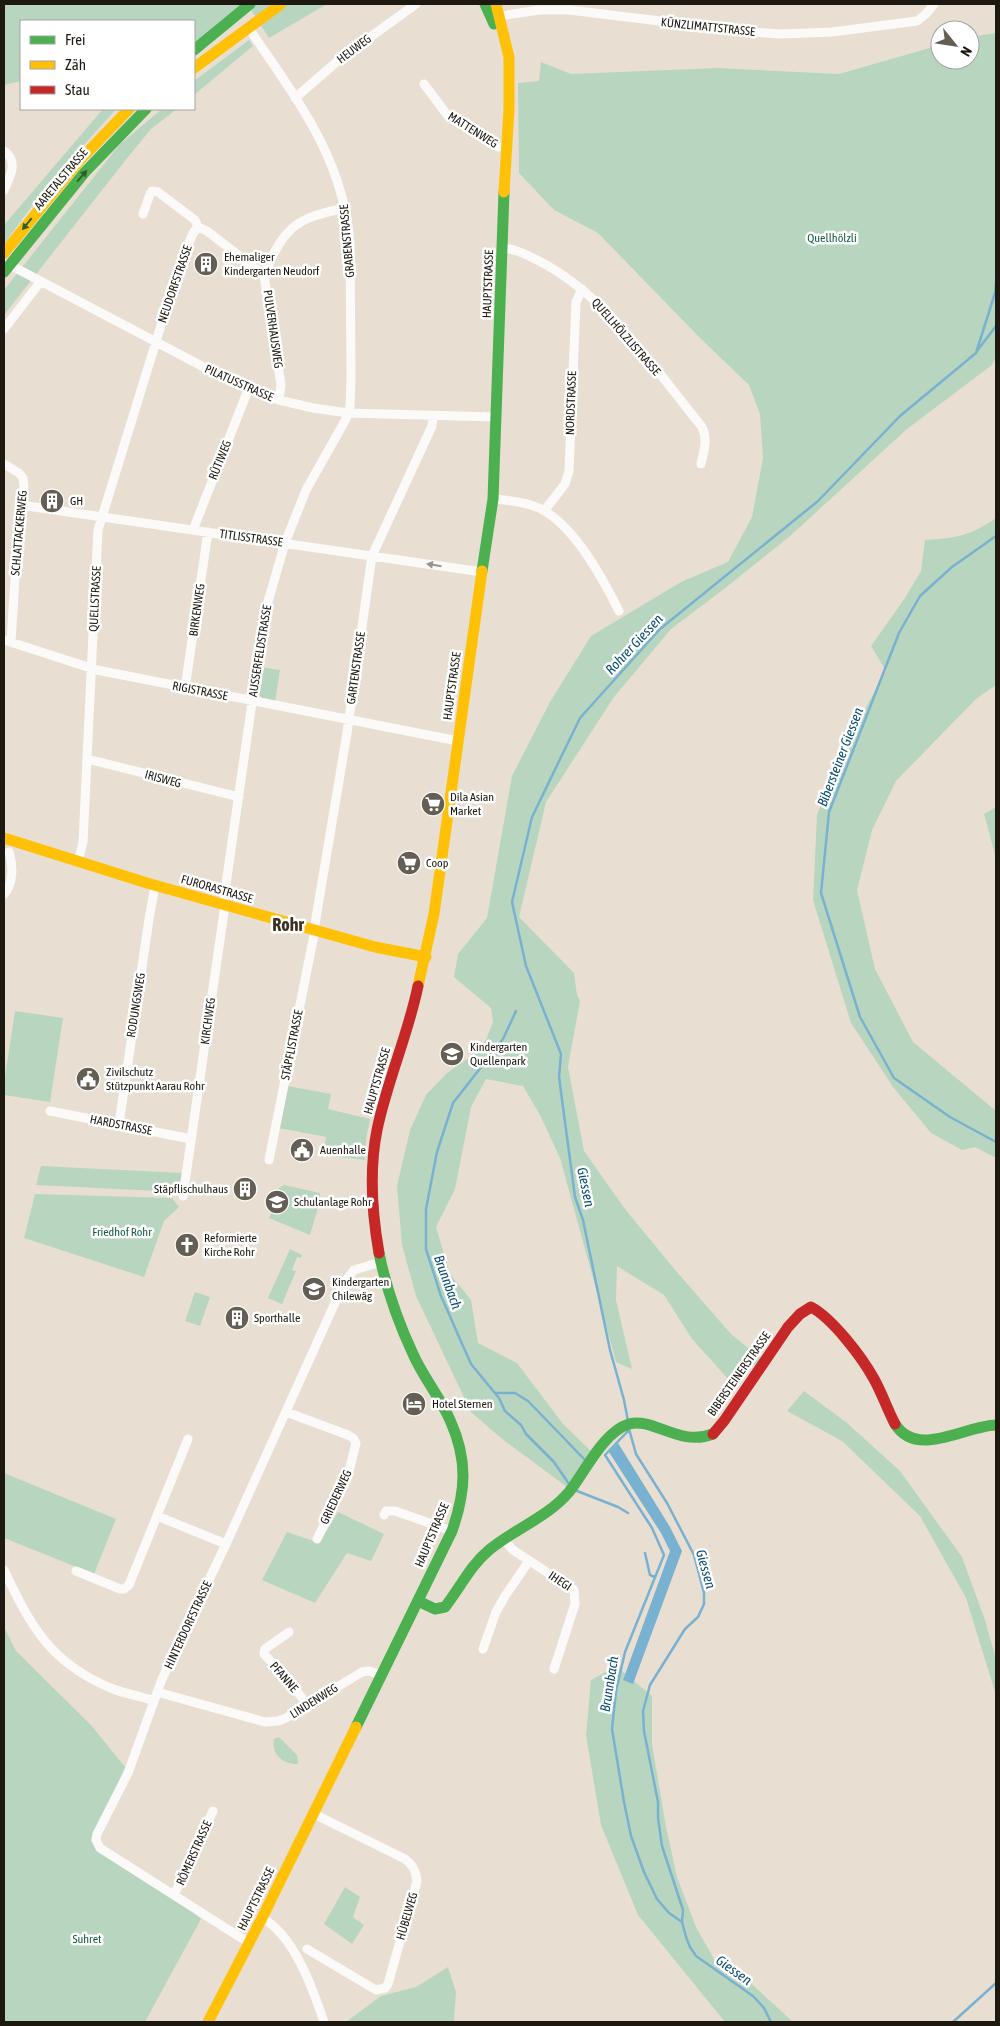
<svg xmlns="http://www.w3.org/2000/svg" width="1000" height="2026" viewBox="0 0 1000 2026" font-family="'Asap Condensed',sans-serif">
	<rect width="100%" height="100%" fill="#e8dfd2"/>
	<path fill="#b8d6bf" d="M 4,4 L 327,4 L 269,38 L 248,5 L 194,43 L 194,21 L 21,21 L 21,81 L 4,85 Z
		M 996,33 L 996,356 L 992,365 L 907,429 L 789,537 L 724,589 L 671,629 L 614,697 L 546,802 L 519,917 L 574,973 L 577,995 L 580,1001 L 568,1067 L 584,1151 L 625,1209 L 676,1271 L 731,1334 L 762,1359 L 731,1382 L 692,1339 L 664,1295 L 617,1266 L 616,1300 L 632,1369 L 616,1362 L 560,1158 L 540,1115 L 523,1086 L 486,1079 L 471,1107 L 455,1189 L 436,1227 L 450,1274 L 471,1300 L 478,1343 L 517,1363 L 563,1424 L 595,1455 L 571,1490 L 501,1438 L 471,1412 L 416,1296 L 402,1245 L 397,1186 L 410,1130 L 426,1095 L 447,1073 L 472,1056 L 486,1040 L 493,1022 L 491,1008 L 454,977 L 458,954 L 487,918 L 512,776 L 550,702 L 591,636 L 681,582 L 728,562 L 752,517 L 763,458 L 760,414 L 749,385 L 700,338 L 598,233 L 554,210 L 519,173 L 518,83 L 539,81 L 541,62 L 571,74 L 717,68 L 839,74 L 940,45 L 940,60 L 970,60 L 970,37 Z
		M 249,40 L 253,46 L 194,95 L 194,81 Z
		M 103,109 L 116,109 L 42,192 L 4,244 L 4,225 Z
		M 162,109 L 177,109 L 151,129 L 128,157 L 4,315 L 4,290 L 120,144 Z
		M 996,518 L 996,685 L 976,699 L 896,781 L 872,830 L 857,890 L 875,969 L 913,1042 L 996,1111 L 996,1158 L 975,1147 L 962,1150 L 931,1133 L 893,1087 L 851,1023 L 813,900 L 817,815 L 841,753 L 886,671 L 871,646 L 905,598 L 921,571 L 925,540 C 956,538 970,536 996,518 Z
		M 260,667 L 280,670 L 275,702 L 262,698 L 258,693 Z
		M 996,807 L 996,858 L 984,814 Z
		M 15,1011 L 63,1018 L 50,1102 L 4,1095 L 4,1083 Z
		M 287,1086 L 331,1094 L 328,1109 L 370,1119 L 366,1139 L 365,1160 L 323,1155 L 326,1137 L 279,1128 Z
		M 41,1166 L 182,1173 L 178,1192 L 36,1185 Z
		M 284,1185 L 320,1193 L 320,1201 L 310,1235 L 269,1218 L 277,1201 L 279,1188 Z
		M 35,1194 L 172,1198 L 179,1207 L 164,1221 L 144,1277 L 24,1238 Z
		M 290,1249 L 302,1255 L 301,1258 L 297,1257 L 292,1270 L 296,1271 L 282,1304 L 268,1298 Z
		M 195,1292 L 210,1297 L 200,1326 L 185,1321 Z
		M 804,1391 L 847,1423 L 900,1471 L 962,1557 L 985,1620 L 996,1659 L 996,1695 L 966,1598 L 920,1516 L 842,1441 L 787,1411 Z
		M 4,1473 L 116,1519 L 94,1574 L 4,1538 Z
		M 338,1512 L 384,1534 L 371,1561 L 347,1553 L 315,1603 L 262,1580 L 287,1532 L 319,1543 Z
		M 4,1627 L 16,1651 L 91,1725 L 125,1767 L 95,1846 L 174,1895 L 201,1919 L 145,2022 L 4,2022 Z
		M 616,1666 L 652,1696 L 652,1744 L 666,1827 L 677,1877 L 696,1927 L 714,1959 L 754,1986 L 793,2022 L 725,2022 L 638,1915 L 601,1825 L 586,1735 L 591,1680 Z
		M 279,1737 L 297,1755 L 298,1764 C 283,1764 271,1755 274,1739 Z
		M 345,1887 L 360,1897 L 353,1917 L 364,1925 L 352,1944 L 324,1924 Z
		M 448,1967 L 456,1992 L 454,2022 L 346,2022 L 381,1996 L 416,1987 Z"/>
	<path fill="#79b1d0" d="M 618,1443 L 670,1527 L 682,1551 L 633,1684 L 623,1680 L 670,1551 L 661,1533 L 609,1452 Z"/>
	<g fill="none" stroke-linecap="round" stroke-linejoin="round">
		<path stroke="#79b1d0" stroke-width="2.5" d="M 977,351 L 996,326
			M 996,536 L 952,567 L 920,596 L 899,633 L 829,812 L 821,893 L 860,1017 L 894,1078 L 950,1117 L 996,1142
			M 516,1011 L 503,1039 L 453,1103 L 437,1152 L 426,1209 L 426,1249 L 441,1296 L 471,1364 L 499,1398 L 505,1411 L 521,1425 L 526,1434 L 554,1462 L 569,1484
			M 495,1393 L 515,1393 L 528,1401 L 585,1460
			M 628,1421 L 624,1400 L 610,1350 L 583,1220 L 575,1197 L 559,1077 L 561,1054 L 526,966 L 512,902 L 532,817 L 580,718 L 660,629 L 818,501 L 900,416 L 976,353 L 995,293 L 996,283
			M 629,1429 L 636,1454 L 667,1503 L 694,1555 L 704,1593 L 704,1604 L 698,1617 L 685,1629 L 650,1685 L 643,1711 L 644,1731 L 658,1802 L 658,1818 L 662,1846 L 683,1910 L 682,1922 L 686,1937 L 690,1947 L 696,1956 L 753,1996 L 764,2008 L 771,2022
			M 629,1430 L 605,1455 L 652,1528 L 664,1555 L 625,1652 L 616,1691 L 612,1729 L 624,1802 L 631,1836 L 644,1872 L 657,1899 L 669,1913 L 682,1922
			M 577,1491 L 618,1507 L 628,1513
			M 645,1553 L 650,1575 L 655,1577
			M 953,2022 L 996,1983"/>
		<path stroke="#fcfaf8" stroke-width="9" d="M 500,16 L 539,10 L 569,10 L 751,32 L 780,34 L 832,32 L 917,21 L 926,14 L 934,4
			M 424,84 L 448,116 L 498,147 L 506,147
			M 295,98 L 340,59 L 416,4
			M 4,151 C 19,161 10,177 4,190
			M 143,214 L 150,194 L 152,191 L 158,192 L 195,220 L 198,227 L 207,231 L 264,275 L 281,385 L 279,400
			M 503,248 C 516,249 527,255 539,261 C 606,295 655,369 702,427 C 708,440 704,450 701,464
			M 8,264 L 236,384 L 279,400 L 313,408 L 348,413 L 496,417
			M 264,275 C 284,228 294,218 346,208
			M 4,329 L 41,281
			M 4,464 L 19,473 L 23,478 L 24,487 L 19,514 L 11,642
			M 493,499 C 507,500 526,502 539,508 C 574,525 602,577 619,611
			M 20,505 L 482,572
			M 544,511 L 565,484 L 569,471 L 576,302 L 582,289
			M 193,530 L 248,390
			M 4,640 L 97,670 L 458,741
			M 185,688 L 208,532
			M 87,759 L 239,797
			M 78,862 L 83,842 L 98,530 L 179,267 L 193,233 L 198,227
			M 4,894 C 14,884 13,864 9,852
			M 223,905 L 265,612 L 285,543 L 306,490 L 346,419 L 350,406 L 351,378 L 350,243 C 343,158 298,101 252,33
			M 314,930 L 347,733 L 372,556 L 432,426 L 433,417
			M 50,1111 L 191,1139
			M 119,1124 L 149,919 L 155,886
			M 269,1160 L 315,930
			M 183,1196 L 225,905
			M 286,1412 L 348,1435 L 353,1438 L 356,1443 L 347,1479 L 317,1539
			M 384,1515 L 386,1511 L 395,1511 L 452,1531
			M 157,1516 L 226,1544
			M 504,1540 L 513,1550 L 574,1590 L 575,1604 L 554,1669
			M 4,1570 C 31,1627 51,1664 113,1689 C 126,1694 140,1696 154,1701
			M 76,1571 L 120,1589 L 124,1589 L 129,1585 L 188,1439
			M 289,1632 L 265,1649 L 264,1654 L 287,1679 L 307,1704
			M 483,1649 L 496,1612 L 505,1596 L 529,1561
			M 157,1692 L 265,1722 L 278,1721 L 286,1718 L 362,1672 L 369,1671 L 381,1675
			M 174,1895 L 213,1811
			M 262,1918 C 294,1935 313,1989 324,2022
			M 249,1943 L 100,1848 L 96,1840 L 97,1834 L 128,1773 L 162,1679 L 226,1544 L 344,1283 L 354,1270 L 381,1262
			M 307,1949 L 376,1990 L 385,1988 L 388,1984 L 417,1881 C 416,1871 413,1865 405,1859 L 314,1814"/>
		<path stroke="#4caf50" stroke-width="11" d="M 485,4 L 494,24
			M 194,50 L 250,4
			M 4,272 L 85,172 L 146,109
			M 482,571 L 493,499 L 504,192
			M 895,1424 C 917,1459 964,1426 996,1425
			M 418,1601 L 435,1609 L 445,1607 C 460,1588 470,1566 489,1550 C 514,1529 547,1518 569,1492 C 585,1472 603,1432 629,1424 C 653,1417 679,1447 713,1434
			M 356,1727 L 452,1531 C 466,1491 468,1460 450,1420 C 440,1397 423,1377 413,1354 C 398,1322 386,1287 379,1253"/>
		<path stroke="#ffc107" stroke-width="11" d="M 496,4 L 509,57 L 509,109 L 504,192
			M 194,68 L 281,4
			M 4,253 L 79,161 L 129,109
			M 4,838 L 147,883 L 375,947 L 426,957
			M 418,986 L 434,914 L 482,571
			M 208,2022 L 262,1918 L 356,1727"/>
		<path stroke="#c62828" stroke-width="11" d="M 379,1253 C 372,1213 369,1170 377,1130 C 387,1081 408,1035 418,986
			M 713,1434 L 724,1421 L 788,1327 L 800,1314 L 811,1307 C 832,1318 862,1357 874,1379 C 882,1393 887,1409 895,1424"/>
	</g>
	<defs><path id="oneway-solid" d="M-6-.8H1V-3.2L6.5 0L1 3.2V.8H-6Z" transform="scale(1.25)"/></defs>
	<g fill="#335c2d">
		<use href="#oneway-solid" transform="translate(82 176) rotate(-49)"/>
		<use href="#oneway-solid" transform="translate(27 224) rotate(129)"/>
	</g>
	<use fill="#989590" href="#oneway-solid" transform="translate(434 565) rotate(-171)"/>
	<defs>
		<g id="building-disc" transform="scale(1.25)"><circle r="9.5" fill="#655e54" stroke="#fff"/><path d="M-4-6H4V6H1V3H-1V6H-4ZM-2.5-4.3h1.7v1.8h-1.7ZM.8-4.3h1.7v1.8H.8ZM-2.5-1h1.7V.8h-1.7ZM.8-1h1.7V.8H.8Z" fill="#fff"/></g>
		<g id="supermarket-disc" transform="scale(1.25)"><circle r="9.5" fill="#655e54" stroke="#fff"/><path d="M-6-5.5h2.5l.6 2H6L4.5 2H-2.5L-4.4-4H-6ZM-1.5 3.2a1.3 1.3 0 1 0 .1 0ZM3 3.2a1.3 1.3 0 1 0 .1 0Z" fill="#fff"/></g>
		<g id="school-disc" transform="scale(1.25)"><circle r="9.5" fill="#655e54" stroke="#fff"/><path d="M0-5L7-2L0 1L-7-2ZM-4 1L0 2.5L4 1V4Q0 6-4 4Z" fill="#fff"/></g>
		<g id="civic-disc" transform="scale(1.25)"><circle r="9.5" fill="#655e54" stroke="#fff"/><path d="M-.6-6.5H3V-4.5H.6V-3L4-1V1h2V6H-6V1h2V-1L-.6-3ZM-1.2 2.5V6h2.4V2.5Z" fill="#fff"/></g>
		<g id="church-disc" transform="scale(1.25)"><circle r="9.5" fill="#655e54" stroke="#fff"/><path d="M-1.2-6h2.4v3.5h3.3v2.4h-3.3V6h-2.4V-.1h-3.3v-2.4h3.3Z" fill="#fff"/></g>
		<g id="hotel-disc" transform="scale(1.25)"><circle r="9.5" fill="#655e54" stroke="#fff"/><path d="M-6-4.5h1.5V1H6V5H4.5V3h-9V5H-6ZM-4 0a1.8 1.8 0 1 1 3.6 0ZM.5 0V-2.5h3Q6-2.5 6 0Z" fill="#fff"/></g>
	</defs>
	<g fill-rule="evenodd">
		<use href="#building-disc" x="206" y="264"/>
		<use href="#building-disc" x="52" y="501"/>
		<use href="#supermarket-disc" x="433" y="804"/>
		<use href="#supermarket-disc" x="409" y="863"/>
		<use href="#school-disc" x="452" y="1054"/>
		<use href="#civic-disc" x="88" y="1079"/>
		<use href="#civic-disc" x="302" y="1150"/>
		<use href="#building-disc" x="245" y="1189"/>
		<use href="#school-disc" x="277" y="1202"/>
		<use href="#church-disc" x="187" y="1245"/>
		<use href="#school-disc" x="314" y="1289"/>
		<use href="#building-disc" x="237" y="1318"/>
		<use href="#hotel-disc" x="414" y="1404"/>
	</g>
	<g text-anchor="middle" stroke-width="5" stroke-linejoin="round" paint-order="stroke">
		<g font-size="12" fill="#1e1910" stroke="#fff">
			<text transform="translate(708 27) rotate(6)" y="4">KÜNZLIMATTSTRASSE</text>
			<text transform="translate(354 49) rotate(-37)" y="4">HEUWEG</text>
			<text transform="translate(473 130) rotate(32)" y="4">MATTENWEG</text>
			<text transform="translate(61 179) rotate(-50)" y="4">AARETALSTRASSE</text>
			<text transform="translate(347 241) rotate(-95)" y="4">GRABENSTRASSE</text>
			<text transform="translate(175 284) rotate(-71)" y="4">NEUDORFSTRASSE</text>
			<text transform="translate(488 284) rotate(-88)" y="4">HAUPTSTRASSE</text>
			<text transform="translate(273 329) rotate(82)" y="4">PULVERHAUSWEG</text>
			<text transform="translate(626 337) rotate(49)" y="4">QUELLHÖLZLISTRASSE</text>
			<text transform="translate(239 383) rotate(24)" y="4">PILATUSSTRASSE</text>
			<text transform="translate(571 403) rotate(-88)" y="4">NORDSTRASSE</text>
			<text transform="translate(220 460) rotate(-68)" y="4">RÜTIWEG</text>
			<text transform="translate(19 533) rotate(-85)" y="4">SCHLATTACKERWEG</text>
			<text transform="translate(251 538) rotate(8)" y="4">TITLISSTRASSE</text>
			<text transform="translate(95 599) rotate(-87)" y="4">QUELLSTRASSE</text>
			<text transform="translate(197 610) rotate(-82)" y="4">BIRKENWEG</text>
			<text transform="translate(260 651) rotate(-81)" y="4">AUSSERFELDSTRASSE</text>
			<text transform="translate(356 668) rotate(-82)" y="4">GARTENSTRASSE</text>
			<text transform="translate(452 686) rotate(-82)" y="4">HAUPTSTRASSE</text>
			<text transform="translate(200 691) rotate(11)" y="4">RIGISTRASSE</text>
			<text transform="translate(163 779) rotate(15)" y="4">IRISWEG</text>
			<text transform="translate(217 889) rotate(16)" y="4">FURORASTRASSE</text>
			<text transform="translate(136 1005) rotate(-81)" y="4">RODUNGSWEG</text>
			<text transform="translate(208 1021) rotate(-82)" y="4">KIRCHWEG</text>
			<text transform="translate(292 1045) rotate(-79)" y="4">STÄPFLISTRASSE</text>
			<text transform="translate(377 1081) rotate(-74)" y="4">HAUPTSTRASSE</text>
			<text transform="translate(121 1125) rotate(11)" y="4">HARDSTRASSE</text>
			<text transform="translate(739 1374) rotate(-55)" y="4">BIBERSTEINERSTRASSE</text>
			<text transform="translate(336 1497) rotate(-65)" y="4">GRIEDERWEG</text>
			<text transform="translate(432 1535) rotate(-67)" y="4">HAUPTSTRASSE</text>
			<text transform="translate(560 1581) rotate(34)" y="4">IHEGI</text>
			<text transform="translate(188 1625) rotate(-65)" y="4">HINTERDORFSTRASSE</text>
			<text transform="translate(284 1677) rotate(49)" y="4">PFANNE</text>
			<text transform="translate(314 1701) rotate(-32)" y="4">LINDENWEG</text>
			<text transform="translate(194 1853) rotate(-66)" y="4">RÖMERSTRASSE</text>
			<text transform="translate(256 1899) rotate(-64)" y="4">HAUPTSTRASSE</text>
			<text transform="translate(407 1916) rotate(-74)" y="4">HÜBELWEG</text>
		</g>
		<g font-size="12" fill="#145e42" stroke="#fff">
			<text x="832" y="242">Quellhölzli</text>
			<text x="122" y="1236">Friedhof Rohr</text>
			<text x="87" y="1943">Suhret</text>
		</g>
		<g font-size="12" fill="#1e1910" stroke="#fff" text-anchor="start">
			<text x="224" y="261">Ehemaliger<tspan x="224" dy="14">Kindergarten Neudorf</tspan></text>
			<text x="70" y="505">GH</text>
			<text x="450" y="801">Dila Asian<tspan x="450" dy="14">Market</tspan></text>
			<text x="426" y="867">Coop</text>
			<text x="470" y="1051">Kindergarten<tspan x="470" dy="14">Quellenpark</tspan></text>
			<text x="106" y="1076">Zivilschutz<tspan x="106" dy="14">Stützpunkt Aarau Rohr</tspan></text>
			<text x="320" y="1154">Auenhalle</text>
			<text x="228" y="1193" text-anchor="end">Stäpflischulhaus</text>
			<text x="294" y="1206">Schulanlage Rohr</text>
			<text x="204" y="1242">Reformierte<tspan x="204" dy="14">Kirche Rohr</tspan></text>
			<text x="332" y="1286">Kindergarten<tspan x="332" dy="14">Chilewäg</tspan></text>
			<text x="254" y="1322">Sporthalle</text>
			<text x="432" y="1408">Hotel Sternen</text>
		</g>
		<g font-size="14" font-style="italic" fill="#0b4e70" stroke="#fff">
			<text transform="translate(634 644) rotate(-47)" y="5">Rohrer Giessen</text>
			<text transform="translate(840 757) rotate(-69)" y="5">Bibersteiner Giessen</text>
			<text transform="translate(586 1187) rotate(78)" y="5">Giessen</text>
			<text transform="translate(448 1282) rotate(70)" y="5">Brunnbach</text>
			<text transform="translate(706 1569) rotate(74)" y="5">Giessen</text>
			<text transform="translate(609 1684) rotate(-81)" y="5">Brunnbach</text>
			<text transform="translate(734 1970) rotate(35)" y="5">Giessen</text>
		</g>
		<g font-size="18" font-weight="bold" fill="#3d311e" stroke="#fff">
			<text x="288" y="931">Rohr</text>
		</g>
	</g>
	<rect width="1000" height="2026" fill="none" stroke="#1e1910" stroke-width="10"/>
	<rect x="20" y="20" width="175" height="90" fill="#ffffff" stroke="#a5a39f"/>
	<rect x="30" y="36" width="25" height="8" fill="#4caf50" stroke="#a5a39f"/>
	<text x="65" y="45" font-size="15" fill="#1e1910">Frei</text>
	<rect x="30" y="61" width="25" height="8" fill="#ffc107" stroke="#a5a39f"/>
	<text x="65" y="70" font-size="15" fill="#1e1910">Zäh</text>
	<rect x="30" y="86" width="25" height="8" fill="#c62828" stroke="#a5a39f"/>
	<text x="65" y="95" font-size="15" fill="#1e1910">Stau</text>
	<g transform="translate(955 45) rotate(120)"><circle r="24" fill="#ffffff" stroke="#a5a39f"/>
	<path d="M0-4L9 19L0 12L-9 19Z" fill="#655e54"/>
	<text y="-8" font-size="14" font-weight="bold" text-anchor="middle" fill="#1e1910">N</text>
	</g>
</svg>
